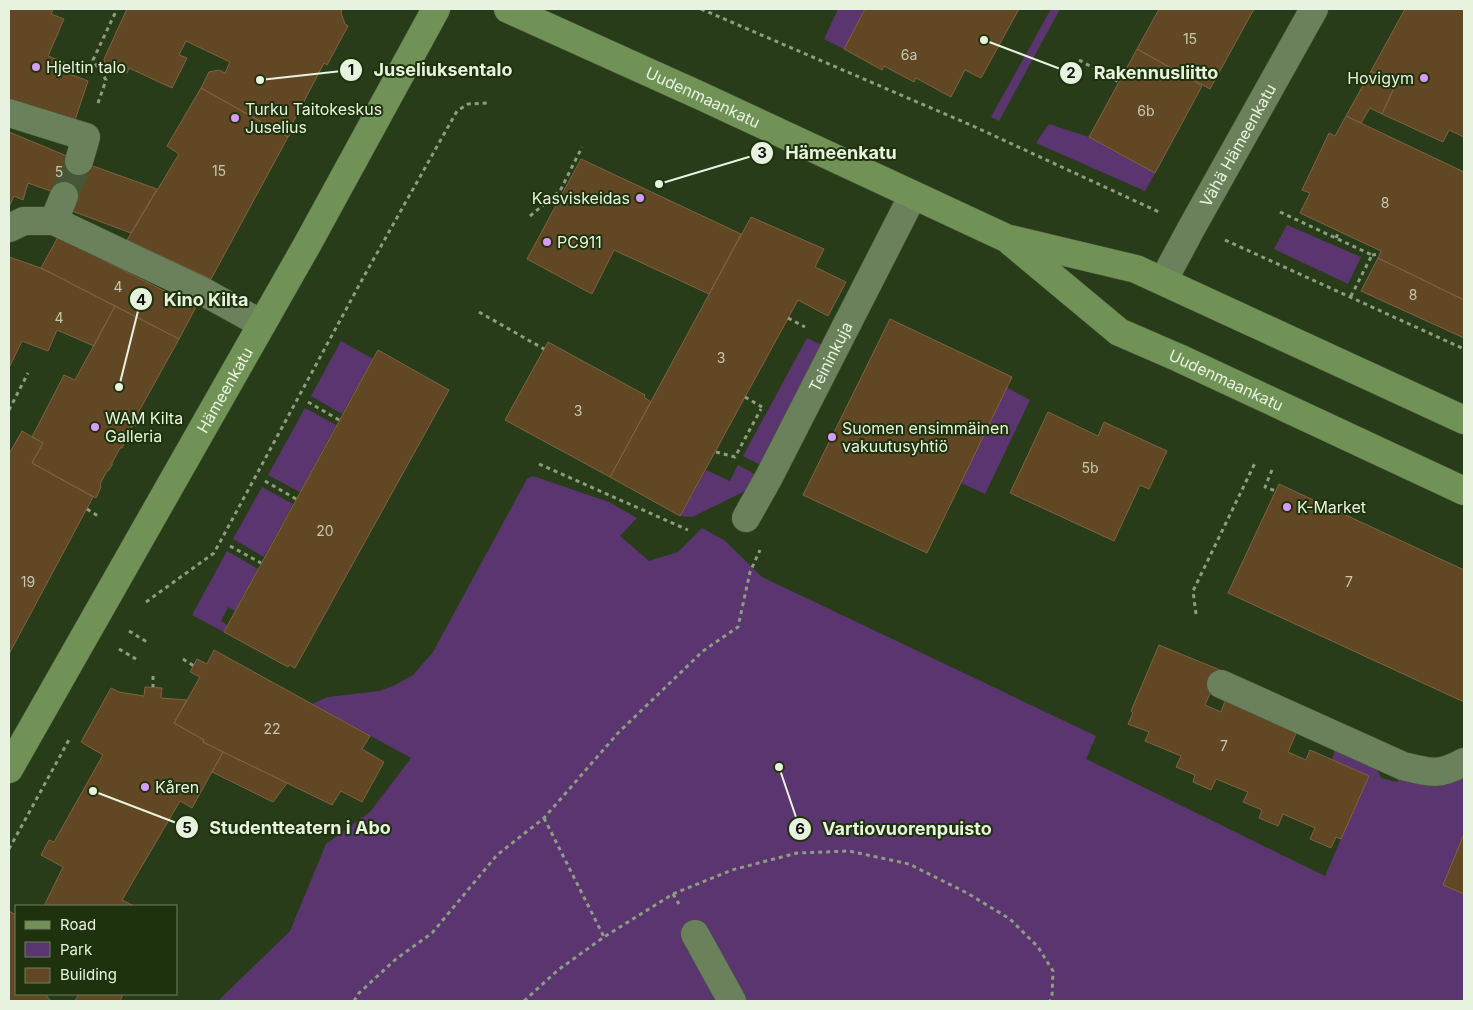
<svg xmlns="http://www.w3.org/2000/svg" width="1473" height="1010" viewBox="0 0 1473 1010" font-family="Inter,sans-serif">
	<rect width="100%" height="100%" fill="#293c19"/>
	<path fill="#5b356f" d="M 838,9 L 865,9 L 844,49 L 824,39 Z
		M 1051,9 L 1060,9 L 999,121 L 991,117 Z
		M 1049,124 L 1089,137 L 1155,173 L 1145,191 L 1036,143 Z
		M 1287,225 L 1361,257 L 1348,284 L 1274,249 Z
		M 807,338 L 828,348 L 764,467 L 743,456 Z
		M 341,341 L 373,359 L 342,414 L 311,396 Z
		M 1006,387 L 1030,400 L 985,494 L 961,483 Z
		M 305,408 L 336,425 L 300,492 L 268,475 Z
		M 738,465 L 760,477 L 745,491 L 692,517 L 680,516 L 706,470 L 730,481 Z
		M 533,476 L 609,502 L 637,518 L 620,536 L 649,561 L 678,552 L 702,528 L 724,540 L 762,577 L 1096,736 L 1086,759 L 1325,876 L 1368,776 L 1332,760 L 1335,749 L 1375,765 L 1381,778 L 1397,782 L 1403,772 L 1464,777 L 1464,834 L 1443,885 L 1464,894 L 1464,1001 L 218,1001 L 290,931 L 326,844 L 370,812 L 411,758 L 312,704 L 328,697 L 379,691 L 395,685 L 413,675 L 433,652 L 527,479 Z
		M 262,487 L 293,504 L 264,557 L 233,539 Z
		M 227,551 L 258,569 L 235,611 L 228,607 L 221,621 L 227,625 L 224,632 L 192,615 Z"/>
	<path fill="#614723" stroke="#7f6340" d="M 9,9 L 53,9 L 51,14 L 64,19 L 48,56 L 66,63 L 62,71 L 88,81 L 75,120 L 9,99 Z
		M 127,9 L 342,9 L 341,13 L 345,24 L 348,26 L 327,65 L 324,63 L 289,130 L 292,132 L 288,137 L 201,88 L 209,72 L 219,70 L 225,73 L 230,62 L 186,41 L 179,55 L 187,58 L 172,88 L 129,68 L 127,73 L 105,64 L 104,59 Z
		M 865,9 L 1019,9 L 981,78 L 965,70 L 951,97 L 916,78 L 914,82 L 884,66 L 882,70 L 844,49 Z
		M 1159,9 L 1254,9 L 1210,89 L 1137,49 Z
		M 1405,9 L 1464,9 L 1464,137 L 1449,130 L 1443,142 L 1382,114 L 1396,84 L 1371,71 Z
		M 1137,49 L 1202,86 L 1155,173 L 1089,137 Z
		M 1371,71 L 1396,84 L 1382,114 L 1370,108 L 1361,123 L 1346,116 Z
		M 201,88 L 288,137 L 211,279 L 127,240 L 179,154 L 167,146 Z
		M 1346,116 L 1464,172 L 1464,300 L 1378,258 L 1381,251 L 1300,213 L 1310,193 L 1302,190 L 1329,133 L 1335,136 Z
		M 9,132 L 79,161 L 157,189 L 131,233 L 72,211 L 76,200 L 28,183 L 23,200 L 14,196 L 9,207 Z
		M 581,159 L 741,234 L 709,294 L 614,250 L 592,294 L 527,259 Z
		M 751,217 L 824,249 L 815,267 L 846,282 L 828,316 L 798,300 L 680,516 L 610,477 Z
		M 58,237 L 196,307 L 179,339 L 41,268 Z
		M 9,257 L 41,268 L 115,306 L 94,346 L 57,330 L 48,351 L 22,341 L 9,368 Z
		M 1378,258 L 1464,300 L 1464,338 L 1361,291 Z
		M 115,306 L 179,339 L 138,413 L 142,415 L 136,426 L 133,425 L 122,448 L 120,448 L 112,463 L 112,465 L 109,470 L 107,471 L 100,484 L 101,487 L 96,498 L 32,463 L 43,443 L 32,437 L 64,375 L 75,380 Z
		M 890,319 L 1012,377 L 927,553 L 803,495 Z
		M 548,342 L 645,395 L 644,397 L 651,402 L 610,477 L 505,420 Z
		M 378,350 L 449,390 L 295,668 L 289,665 L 288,667 L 224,632 Z
		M 1048,412 L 1098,436 L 1104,422 L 1167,451 L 1149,489 L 1140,485 L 1114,541 L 1010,493 Z
		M 22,431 L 43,443 L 32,463 L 93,497 L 9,654 L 9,454 Z
		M 1279,484 L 1464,570 L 1464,702 L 1228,593 Z
		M 1159,645 L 1220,670 L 1205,705 L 1221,712 L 1225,701 L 1297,731 L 1288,752 L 1306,760 L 1310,750 L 1369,776 L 1341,839 L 1336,837 L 1331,848 L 1310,839 L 1315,828 L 1283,814 L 1278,826 L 1259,818 L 1262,810 L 1243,802 L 1248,792 L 1216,779 L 1211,790 L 1193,782 L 1195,775 L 1176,767 L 1181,756 L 1145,741 L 1149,732 L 1128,724 L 1133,713 L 1131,711 Z
		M 214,650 L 370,736 L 362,749 L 384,762 L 362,802 L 341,791 L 332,805 L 203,742 L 204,740 L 174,723 L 200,677 L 190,672 L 197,659 L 207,664 Z
		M 145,687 L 162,688 L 161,698 L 187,700 L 174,723 L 204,740 L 203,742 L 223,752 L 192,808 L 180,801 L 122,900 L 134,906 L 44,906 L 63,867 L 41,855 L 49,840 L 54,842 L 103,755 L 81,742 L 111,688 L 119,692 L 144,696 Z
		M 223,752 L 287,783 L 273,802 L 212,772 Z
		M 1464,834 L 1464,894 L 1443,885 Z
		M 9,911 L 16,915 L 16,994 L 45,994 L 51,1001 L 9,1001 Z
		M 79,994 L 123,994 L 120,1001 L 75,1001 Z"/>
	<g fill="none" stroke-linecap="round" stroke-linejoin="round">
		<path stroke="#465737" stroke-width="28" stroke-dasharray="28 14" stroke-linecap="butt" d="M 64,196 L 79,161"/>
		<g stroke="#49593a" stroke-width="29">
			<g id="minor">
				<path d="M 9,113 L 86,137 L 79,161"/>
				<path d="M 64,196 L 54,221 L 204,292 L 262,324"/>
				<path d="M 9,228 L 24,221 L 54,221"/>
				<path id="s1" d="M 1163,281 L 1192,227 L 1314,9"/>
				<path id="s2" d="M 746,518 L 769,477 L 913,195"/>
				<path d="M 1221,684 L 1403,766 C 1430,773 1439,776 1464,762"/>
				<path d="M 695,934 L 732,1001"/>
			</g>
		</g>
		<g stroke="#49593a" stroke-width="29">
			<g id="major">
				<path id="s3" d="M 508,9 L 701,96 L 1006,238 L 1136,269 L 1464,420"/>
				<path id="s4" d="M 1011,242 L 1119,332 L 1179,358 L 1464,491"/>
				<path id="s5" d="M 9,769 L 307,245 L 436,9"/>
			</g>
		</g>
		<path stroke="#8d9d81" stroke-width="3" stroke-dasharray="4 4" stroke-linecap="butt" d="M 701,9 L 973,126 L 1159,212
			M 1079,60 L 1119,82
			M 98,103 L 106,80 L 93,60 L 117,9
			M 1280,212 L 1372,255 L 1350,298
			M 530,216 L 560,191 L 582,147
			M 1336,238 L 1339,231
			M 1225,240 L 1464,349
			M 1372,255 L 1379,254
			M 479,312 L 544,349
			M 788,318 L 805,327
			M 745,397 L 762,407
			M 308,402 L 339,420
			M 9,410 L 28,373
			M 716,452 L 735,457 L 761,409
			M 539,464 L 688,530
			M 1272,470 L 1265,487 L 1276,491
			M 265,481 L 296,499
			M 87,509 L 98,516
			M 230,546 L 261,563
			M 146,602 L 214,553 L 363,278 L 457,111 L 468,104 L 489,103
			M 1196,614 L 1193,591 L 1255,463
			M 129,631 L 147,642
			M 119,649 L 136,659
			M 183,659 L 194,666
			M 153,676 L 153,687
			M 544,818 L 604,937
			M 9,849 L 70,738
			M 673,894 L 679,904
			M 354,1001 L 359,993 L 396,959 L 432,933 L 497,855 L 544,818 L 618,733 L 703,651 L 738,627 L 750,572 L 760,550
			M 524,1001 L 558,970 L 604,937 L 673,894 L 732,870 L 797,853 L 849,851 L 909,864 L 967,893 L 1010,919 L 1038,947 L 1053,971 L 1052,996 L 1050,1001"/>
		<use href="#minor" stroke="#6b815b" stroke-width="28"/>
		<use href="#major" stroke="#709256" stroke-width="28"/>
	</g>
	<g fill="#d79bf9" stroke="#1f320e" stroke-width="2">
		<circle cx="36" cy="67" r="5"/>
		<circle cx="1424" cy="78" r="5"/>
		<circle cx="235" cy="118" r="5"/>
		<circle cx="640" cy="198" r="5"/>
		<circle cx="547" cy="242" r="5"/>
		<circle cx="95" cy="427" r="5"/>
		<circle cx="832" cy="437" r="5"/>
		<circle cx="1287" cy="507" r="5"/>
		<circle cx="145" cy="787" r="5"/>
	</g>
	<g text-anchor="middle" stroke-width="4" stroke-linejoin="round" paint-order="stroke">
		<g font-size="14" fill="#c6c8af">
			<text x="1190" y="44">15</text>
			<text x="909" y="60">6a</text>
			<text x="1146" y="116">6b</text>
			<text x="219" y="176">15</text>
			<text x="59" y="177">5</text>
			<text x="1385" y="208">8</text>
			<text x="118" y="292">4</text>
			<text x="1413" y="300">8</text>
			<text x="59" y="323">4</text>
			<text x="721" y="363">3</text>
			<text x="578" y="416">3</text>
			<text x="1090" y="473">5b</text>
			<text x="325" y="536">20</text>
			<text x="28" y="587">19</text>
			<text x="1349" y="587">7</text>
			<text x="272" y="734">22</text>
			<text x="1224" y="751">7</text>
		</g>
		<g font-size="16" fill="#e7f3de" stroke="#1f320e" text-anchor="start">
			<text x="46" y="73">Hjeltin talo</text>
			<text x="1414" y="84" text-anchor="end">Hovigym</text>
			<text x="245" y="115">Turku Taitokeskus<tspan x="245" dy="18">Juselius</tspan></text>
			<text x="630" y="204" text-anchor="end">Kasviskeidas</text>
			<text x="557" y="248">PC911</text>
			<text x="105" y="424">WAM Kilta<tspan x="105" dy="18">Galleria</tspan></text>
			<text x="842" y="434">Suomen ensimmäinen<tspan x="842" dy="18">vakuutusyhtiö</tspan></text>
			<text x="1297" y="513">K-Market</text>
			<text x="155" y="793">Kåren</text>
		</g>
		<g font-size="16" fill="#e7f3de" stroke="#1f320e">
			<text dy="6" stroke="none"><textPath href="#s3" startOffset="214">Uudenmaankatu</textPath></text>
			<text dy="6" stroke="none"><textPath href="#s1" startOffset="155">Vähä Hämeenkatu</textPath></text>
			<text dy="6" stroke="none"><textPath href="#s2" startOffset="182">Teininkuja</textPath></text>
			<text dy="6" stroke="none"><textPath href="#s4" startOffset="258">Uudenmaankatu</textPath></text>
			<text dy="6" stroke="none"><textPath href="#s5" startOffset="436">Hämeenkatu</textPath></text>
		</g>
	</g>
	<path fill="none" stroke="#e7f3de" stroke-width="2" d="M260 80L351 70M984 40L1071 73M659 184L762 153M119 387L141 299M93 791L187 827M779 767L800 829"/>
	<g fill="#e7f3de" stroke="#1f320e" stroke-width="2">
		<circle cx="260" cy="80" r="5"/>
		<circle cx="984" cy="40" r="5"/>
		<circle cx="659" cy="184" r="5"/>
		<circle cx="119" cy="387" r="5"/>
		<circle cx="93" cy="791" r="5"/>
		<circle cx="779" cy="767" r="5"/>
		<circle cx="351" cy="70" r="12"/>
		<circle cx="1071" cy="73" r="12"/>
		<circle cx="762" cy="153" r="12"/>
		<circle cx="141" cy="299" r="12"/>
		<circle cx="187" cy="827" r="12"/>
		<circle cx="800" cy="829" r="12"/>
	</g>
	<g font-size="15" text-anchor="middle" font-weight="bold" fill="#111">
		<text x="351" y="75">1</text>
		<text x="1071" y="78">2</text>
		<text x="762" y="158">3</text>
		<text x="141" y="305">4</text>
		<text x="187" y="833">5</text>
		<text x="800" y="834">6</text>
	</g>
	<g font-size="18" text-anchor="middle" font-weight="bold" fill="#e7f3de" stroke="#1f320e" stroke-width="4" stroke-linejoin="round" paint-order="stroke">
		<text x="443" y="76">Juseliuksentalo</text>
		<text x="1156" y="79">Rakennusliitto</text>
		<text x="841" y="159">Hämeenkatu</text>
		<text x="206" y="306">Kino Kilta</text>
		<text x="300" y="834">Studentteatern i Abo</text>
		<text x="907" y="835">Vartiovuorenpuisto</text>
	</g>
	<rect width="1473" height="1010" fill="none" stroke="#e7f3de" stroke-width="20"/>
	<rect x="15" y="905" width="162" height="90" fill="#1f320e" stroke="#6f7f61"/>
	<rect x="25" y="921" width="25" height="8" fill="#709256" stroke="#6f7f61"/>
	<text x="60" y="930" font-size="15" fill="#e7f3de">Road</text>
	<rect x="25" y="942" width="25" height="15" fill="#5b356f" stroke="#6f7f61"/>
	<text x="60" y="955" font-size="15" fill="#e7f3de">Park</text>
	<rect x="25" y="968" width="25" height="15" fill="#614723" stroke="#6f7f61"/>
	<text x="60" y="980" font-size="15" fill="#e7f3de">Building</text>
</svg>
